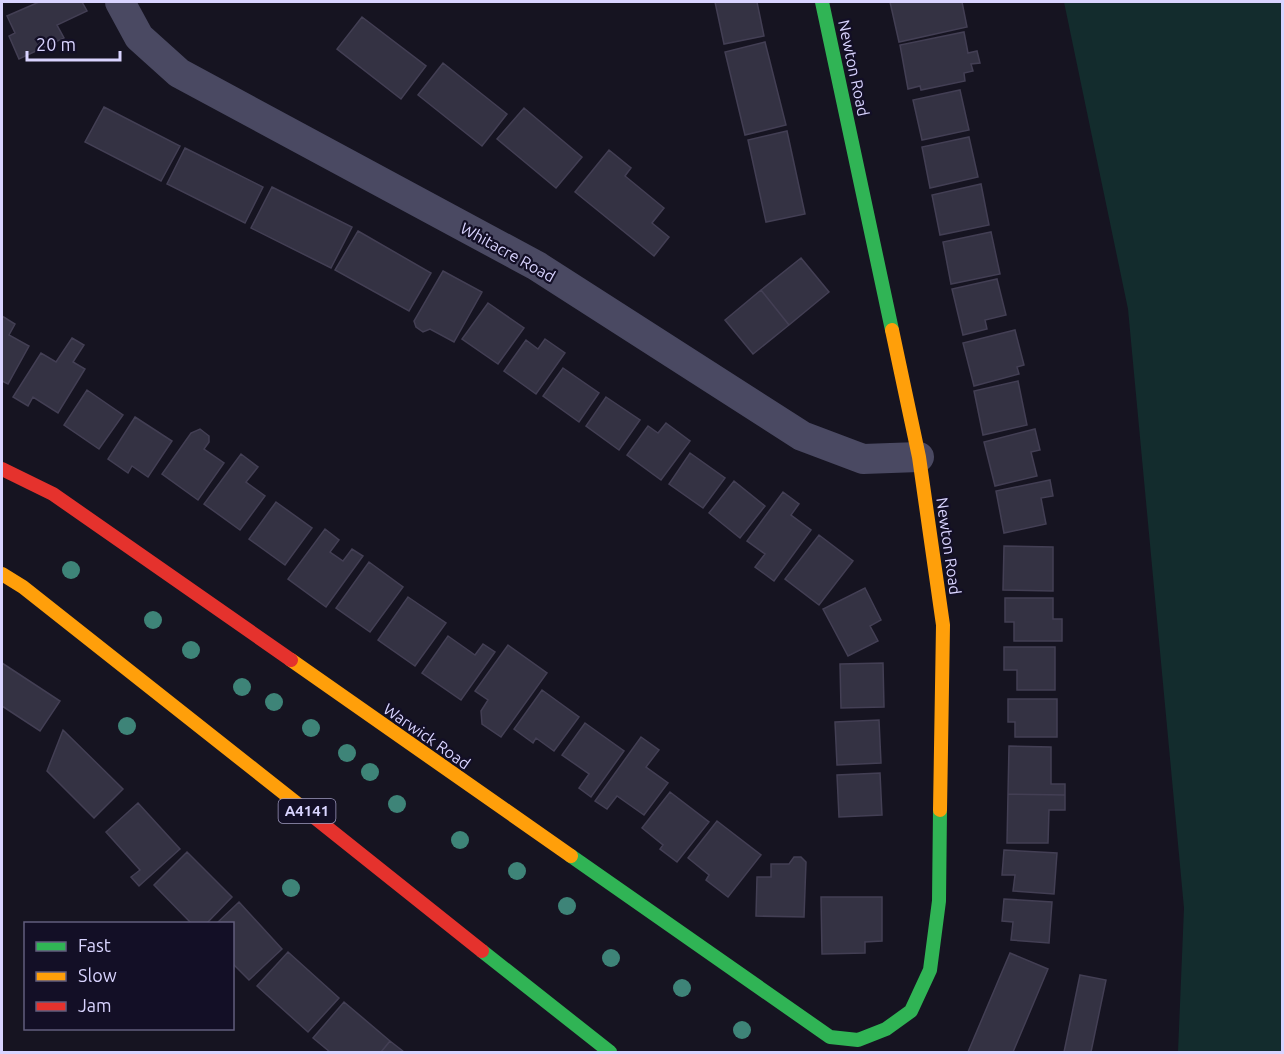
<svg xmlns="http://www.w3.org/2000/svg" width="1284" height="1054" viewBox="0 0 1284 1054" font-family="Ubuntu,sans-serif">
	<rect width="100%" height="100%" fill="#161421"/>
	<path fill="#132c2d" d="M 1064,2 L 1282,2 L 1282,1052 L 1178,1052 L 1184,908 L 1128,309 Z"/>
	<path fill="#343243" stroke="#433f54" stroke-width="1.5" d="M 39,2 L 82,2 L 87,11 L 57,25 L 64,38 L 19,59 L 9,36 L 15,33 L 7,16 Z
		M 715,2 L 757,2 L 764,36 L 724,44 Z
		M 890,2 L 962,2 L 967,27 L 899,42 Z
		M 362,17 L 426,66 L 401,99 L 337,49 Z
		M 964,32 L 968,53 L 977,51 L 980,63 L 971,64 L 973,71 L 964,73 L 965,81 L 921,90 L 920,86 L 908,89 L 900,45 Z
		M 765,42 L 786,125 L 745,135 L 725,52 Z
		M 443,63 L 507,114 L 482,146 L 418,95 Z
		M 960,90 L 969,130 L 922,140 L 913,100 Z
		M 104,107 L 180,146 L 161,181 L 85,142 Z
		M 524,108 L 582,157 L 556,188 L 497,139 Z
		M 787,131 L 805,214 L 766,222 L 748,140 Z
		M 969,137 L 978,177 L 930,188 L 922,147 Z
		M 185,148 L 263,187 L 245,223 L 167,184 Z
		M 609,150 L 631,168 L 625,176 L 664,208 L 652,223 L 669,237 L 654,256 L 575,192 Z
		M 981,184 L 989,225 L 940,235 L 932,195 Z
		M 272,187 L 352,227 L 331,268 L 251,228 Z
		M 358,231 L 431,273 L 409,311 L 335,270 Z
		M 991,232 L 1000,274 L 951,284 L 943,242 Z
		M 801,258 L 829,292 L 789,325 L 761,290 Z
		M 443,271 L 482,292 L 454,342 L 430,329 L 423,332 L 416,327 L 414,321 Z
		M 997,279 L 1006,315 L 985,320 L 987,329 L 963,335 L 952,289 Z
		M 761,290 L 789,325 L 753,354 L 725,320 Z
		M 488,303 L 524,328 L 498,364 L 462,339 Z
		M 2,316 L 15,324 L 9,335 L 29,346 L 8,384 L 2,381 Z
		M 1015,330 L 1024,365 L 1017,367 L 1019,374 L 974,386 L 963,343 Z
		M 72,338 L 84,345 L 73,362 L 85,369 L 58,413 L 33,397 L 28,406 L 13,397 L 41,353 L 56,362 Z
		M 545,339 L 565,353 L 536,394 L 504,371 L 526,340 L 538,349 Z
		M 563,368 L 599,393 L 579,422 L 543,396 Z
		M 1018,381 L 1027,425 L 983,435 L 974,391 Z
		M 87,390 L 123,415 L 99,449 L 64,425 Z
		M 606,397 L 640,420 L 619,450 L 586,426 Z
		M 135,417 L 172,441 L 148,477 L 132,466 L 128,473 L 108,459 Z
		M 666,423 L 690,441 L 661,480 L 627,455 L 648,426 L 658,433 Z
		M 200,429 L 209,436 L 209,442 L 204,449 L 224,463 L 198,500 L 162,474 L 191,433 Z
		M 1035,429 L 1040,450 L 1031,452 L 1037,476 L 995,486 L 984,442 Z
		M 690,453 L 725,478 L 703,508 L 669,484 Z
		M 241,454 L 258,467 L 246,482 L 265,496 L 240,530 L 204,504 Z
		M 1050,480 L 1053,496 L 1041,498 L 1046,524 L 1004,533 L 996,491 Z
		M 734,481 L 765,506 L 740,538 L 709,513 Z
		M 783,492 L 799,504 L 791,515 L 811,530 L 774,581 L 755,567 L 765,554 L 747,541 Z
		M 276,502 L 312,528 L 285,565 L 249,539 Z
		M 325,529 L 339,540 L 330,552 L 343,561 L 352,549 L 363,556 L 326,607 L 288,579 Z
		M 819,535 L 853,561 L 819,605 L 785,579 Z
		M 1004,546 L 1053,547 L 1053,591 L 1003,590 Z
		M 369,562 L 403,587 L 370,632 L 336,608 Z
		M 865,588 L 881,620 L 870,626 L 878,641 L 848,656 L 823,609 Z
		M 408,597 L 446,623 L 415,666 L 378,640 Z
		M 1005,598 L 1053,598 L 1053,619 L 1062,619 L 1062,641 L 1014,641 L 1014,622 L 1005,622 Z
		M 448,636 L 475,655 L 483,644 L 495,652 L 461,700 L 422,673 Z
		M 508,645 L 547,673 L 501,737 L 482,724 L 481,711 L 488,700 L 475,691 Z
		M 1004,647 L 1055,647 L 1055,690 L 1017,690 L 1017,670 L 1004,670 Z
		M 2,663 L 60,701 L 40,731 L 2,706 Z
		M 883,663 L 884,707 L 841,708 L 840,664 Z
		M 542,690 L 579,717 L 554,751 L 536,738 L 533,743 L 514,729 Z
		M 1008,699 L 1057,699 L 1057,737 L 1015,737 L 1015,722 L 1008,722 Z
		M 879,720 L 881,763 L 837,765 L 835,722 Z
		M 585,723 L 624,751 L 591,797 L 579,788 L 589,774 L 562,755 Z
		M 63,730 L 123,789 L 94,818 L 47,771 Z
		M 641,737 L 659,750 L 646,767 L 668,783 L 644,815 L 617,796 L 607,809 L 595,801 Z
		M 1009,746 L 1051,747 L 1051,784 L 1065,784 L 1065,795 L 1008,794 Z
		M 880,773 L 882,815 L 839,817 L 837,775 Z
		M 670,792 L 709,822 L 677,862 L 660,849 L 663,845 L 642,828 Z
		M 1008,794 L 1065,795 L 1065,810 L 1049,810 L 1048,843 L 1007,843 Z
		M 138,803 L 180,849 L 139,886 L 131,877 L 140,870 L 106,832 Z
		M 717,821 L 761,855 L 728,897 L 706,880 L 709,875 L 688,858 Z
		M 1004,850 L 1057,853 L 1054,894 L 1013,891 L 1015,875 L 1002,875 Z
		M 187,852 L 232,897 L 206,924 L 192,924 L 154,885 Z
		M 794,857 L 801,857 L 806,862 L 804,917 L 756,916 L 757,877 L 771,877 L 771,864 L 789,864 Z
		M 821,897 L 882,897 L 882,941 L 865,942 L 865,953 L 822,954 Z
		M 1004,899 L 1052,902 L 1049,943 L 1011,940 L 1013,922 L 1002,921 Z
		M 239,902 L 282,949 L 249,980 L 232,963 L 232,924 L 216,924 Z
		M 288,952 L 339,998 L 308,1032 L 257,986 Z
		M 1010,953 L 1048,969 L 1013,1052 L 968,1052 Z
		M 1080,975 L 1106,980 L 1091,1052 L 1064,1052 Z
		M 344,1002 L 390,1041 L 381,1052 L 330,1052 L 313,1038 Z
		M 390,1041 L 404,1052 L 381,1052 Z"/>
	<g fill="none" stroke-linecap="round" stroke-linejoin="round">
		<path stroke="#4a4962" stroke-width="30" d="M 120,2 L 139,37 L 179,73 L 537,266 L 802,436 L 863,459 L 919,457"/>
		<path stroke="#30b455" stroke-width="14" d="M 822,2 L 892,330
			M 571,856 L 830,1037 L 858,1040 L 886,1029 L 911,1011 L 930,970 L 939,901 L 940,810
			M 482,951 L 610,1052"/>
		<path stroke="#ff9f0a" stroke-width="14" d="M 892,330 L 919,457 L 943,625 L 940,810
			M 2,574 L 23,587 L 309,813
			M 291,660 L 571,856"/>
		<path stroke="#e5322d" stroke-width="14" d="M 2,469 L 53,494 L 291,660
			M 309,813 L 482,951"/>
	</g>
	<g fill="#3e8478">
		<circle cx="71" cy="570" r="9"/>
		<circle cx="153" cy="620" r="9"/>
		<circle cx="191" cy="650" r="9"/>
		<circle cx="242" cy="687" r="9"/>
		<circle cx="274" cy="702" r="9"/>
		<circle cx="127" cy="726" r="9"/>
		<circle cx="311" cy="728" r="9"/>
		<circle cx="347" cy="753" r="9"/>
		<circle cx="370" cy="772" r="9"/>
		<circle cx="397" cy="804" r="9"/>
		<circle cx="460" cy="840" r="9"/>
		<circle cx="517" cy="871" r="9"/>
		<circle cx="291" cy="888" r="9"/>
		<circle cx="567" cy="906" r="9"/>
		<circle cx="611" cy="958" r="9"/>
		<circle cx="682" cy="988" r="9"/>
		<circle cx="742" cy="1030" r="9"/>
	</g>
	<g text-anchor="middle" stroke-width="4.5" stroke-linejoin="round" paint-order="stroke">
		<rect fill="#130f26" stroke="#9e99be" stroke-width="1.5" x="278.5" y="799" width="57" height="24" rx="4.5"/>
		<g font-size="15" font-weight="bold" fill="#d9d4ff">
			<text x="307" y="816">A4141</text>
		</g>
		<g font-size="16" fill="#d9d4ff" stroke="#130f26">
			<text transform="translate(854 68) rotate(78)" y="6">Newton Road</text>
			<text transform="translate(508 252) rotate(29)" y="6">Whitacre Road</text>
			<text transform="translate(949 546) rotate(82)" y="6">Newton Road</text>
			<text transform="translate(427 736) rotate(35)" y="6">Warwick Road</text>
		</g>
	</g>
	<rect width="1284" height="1054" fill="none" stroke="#d9d4ff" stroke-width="6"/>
	<rect x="24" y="922" width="210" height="108" fill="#130f26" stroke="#625e7d" stroke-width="1.5"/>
	<rect x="36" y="942" width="30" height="9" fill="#30b455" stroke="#625e7d" stroke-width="1.5"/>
	<text x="78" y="952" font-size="18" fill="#d9d4ff">Fast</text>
	<rect x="36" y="972" width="30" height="9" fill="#ff9f0a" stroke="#625e7d" stroke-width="1.5"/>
	<text x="78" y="982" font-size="18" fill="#d9d4ff">Slow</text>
	<rect x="36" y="1002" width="30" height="9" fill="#e5322d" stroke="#625e7d" stroke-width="1.5"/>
	<text x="78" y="1012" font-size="18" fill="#d9d4ff">Jam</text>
	<path d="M27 51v9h93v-9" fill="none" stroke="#d9d4ff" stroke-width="3"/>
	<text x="36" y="51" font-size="18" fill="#d9d4ff" stroke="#130f26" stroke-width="4.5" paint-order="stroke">20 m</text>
</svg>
